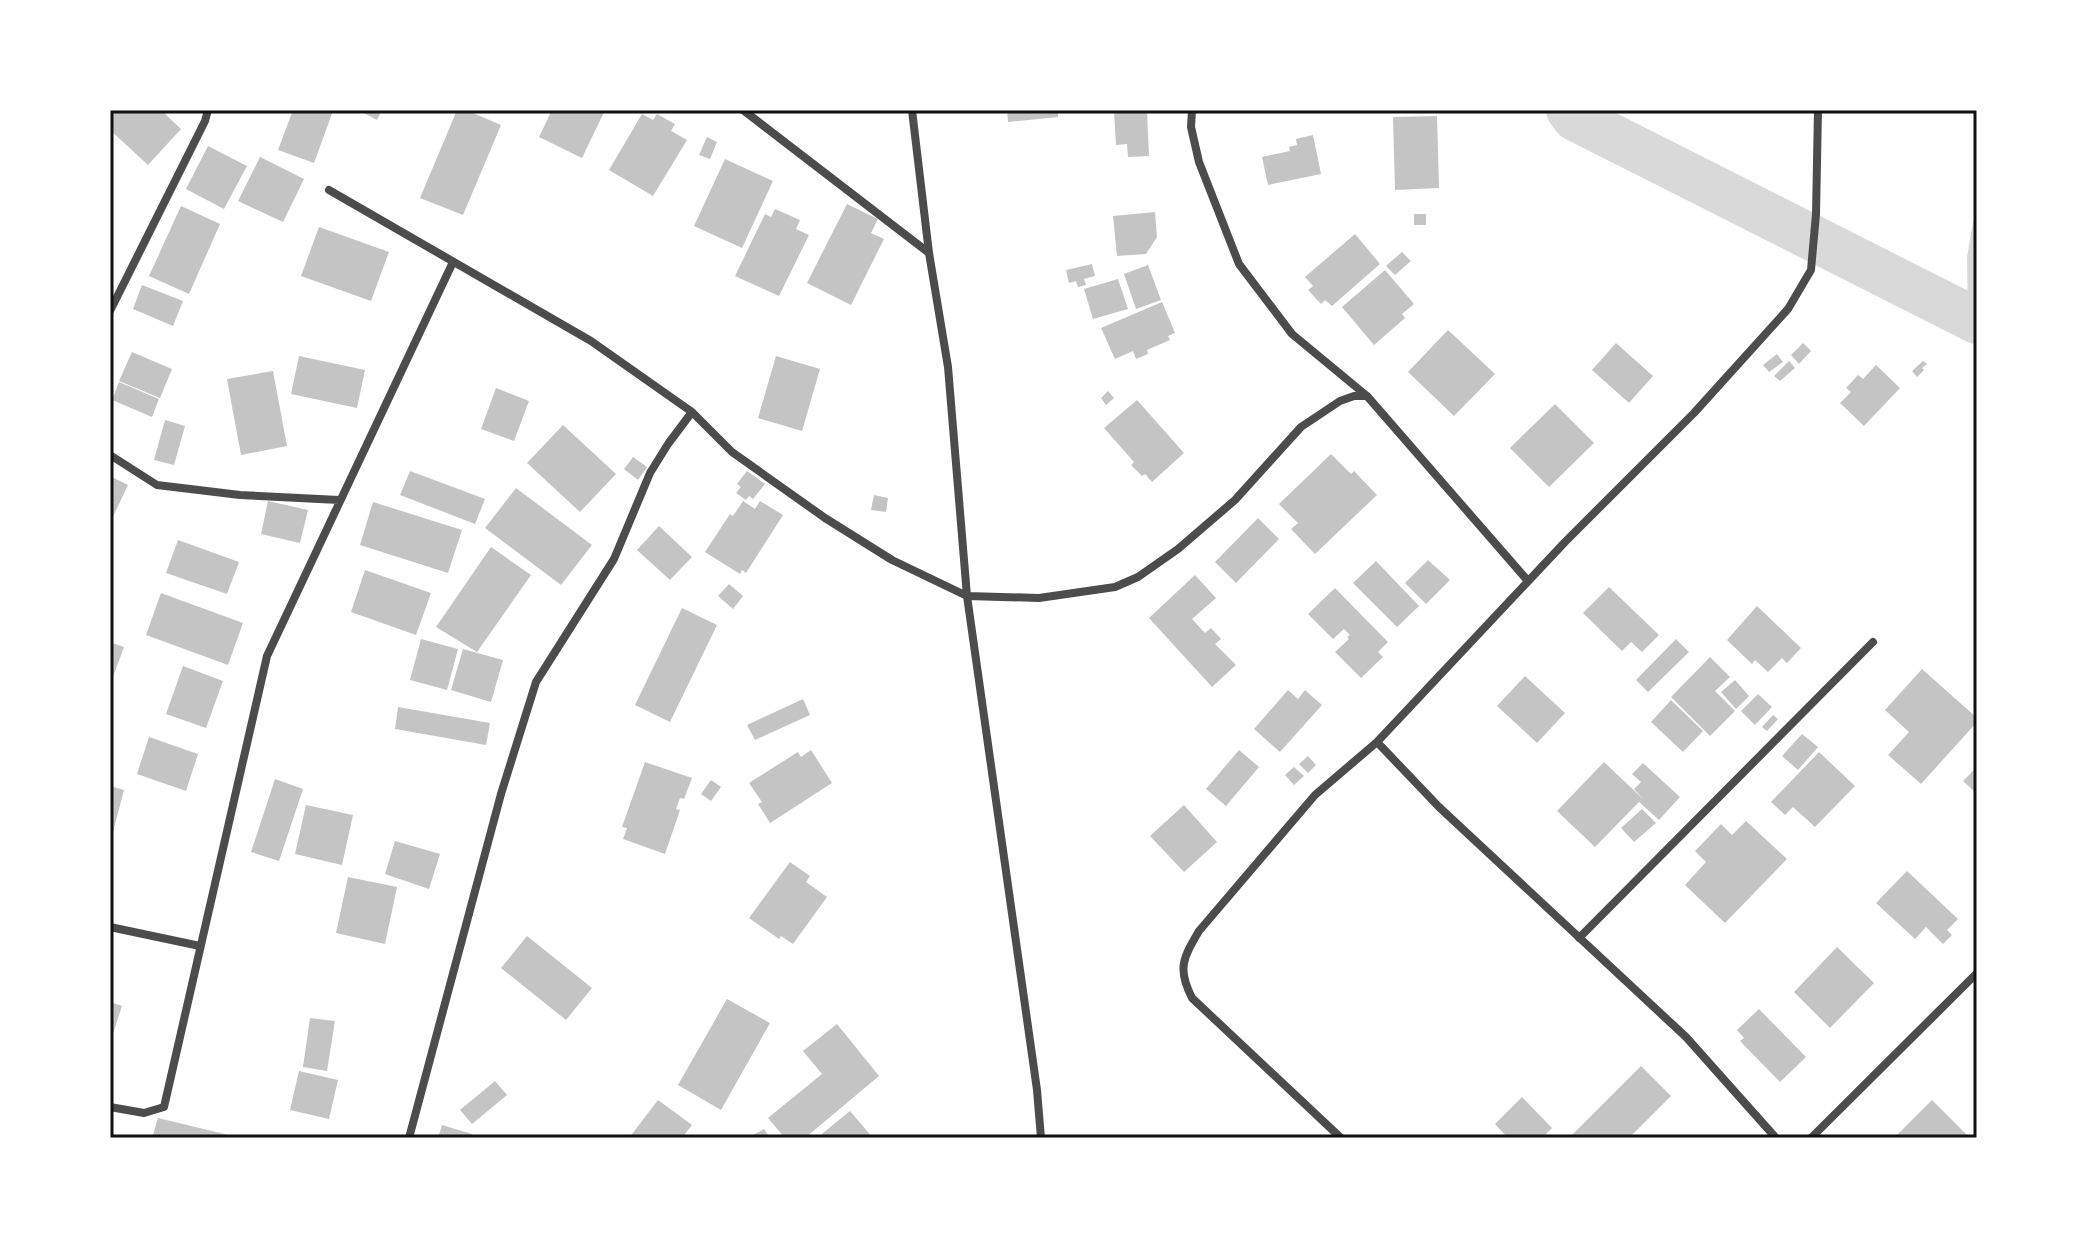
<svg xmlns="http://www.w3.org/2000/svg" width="2087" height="1248" viewBox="0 0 2087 1248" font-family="Quicksand,sans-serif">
	<rect width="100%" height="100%" fill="#fff"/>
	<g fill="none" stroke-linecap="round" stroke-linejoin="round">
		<path stroke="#d9d9d9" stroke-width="8" d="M 1972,319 L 1971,257 L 1977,223"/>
		<path stroke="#d9d9d9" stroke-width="46" d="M 1569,110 L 1575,118 L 1977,321"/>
	</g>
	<path fill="#c4c4c4" d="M 110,110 L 161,110 L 181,129 L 148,165 L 110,130 Z
		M 293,110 L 333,111 L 314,163 L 278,150 Z
		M 358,110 L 382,110 L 377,120 Z
		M 457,110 L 466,110 L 501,125 L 463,215 L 420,198 Z
		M 552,110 L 605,110 L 582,158 L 539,137 Z
		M 1007,110 L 1058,110 L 1058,117 L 1008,122 Z
		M 1114,110 L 1147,110 L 1149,156 L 1128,157 L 1127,144 L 1116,145 Z
		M 642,114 L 653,120 L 657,114 L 675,124 L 671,131 L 687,140 L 653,196 L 609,170 Z
		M 1437,116 L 1439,188 L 1395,190 L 1393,117 Z
		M 1313,135 L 1321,174 L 1268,185 L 1262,157 L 1290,151 L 1289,147 L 1297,145 L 1296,139 Z
		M 707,137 L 717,142 L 710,159 L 699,155 Z
		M 208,146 L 247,166 L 224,209 L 186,189 Z
		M 260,157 L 304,179 L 283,222 L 238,201 Z
		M 725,159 L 773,181 L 742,248 L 694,226 Z
		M 847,204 L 878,219 L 871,233 L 884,239 L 851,305 L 807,283 Z
		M 181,206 L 220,224 L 189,294 L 149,276 Z
		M 775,209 L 800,220 L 796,229 L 809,235 L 779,296 L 735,276 L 765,214 L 771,217 Z
		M 1155,212 L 1157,237 L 1146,254 L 1117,256 L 1113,216 Z
		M 1414,214 L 1426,214 L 1426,225 L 1414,225 Z
		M 319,227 L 389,252 L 371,301 L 301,276 Z
		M 1355,234 L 1380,264 L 1332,306 L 1325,300 L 1321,304 L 1308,290 L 1313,286 L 1305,277 Z
		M 1402,252 L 1411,261 L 1395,275 L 1386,266 Z
		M 1092,264 L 1095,276 L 1084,279 L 1086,285 L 1078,287 L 1076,281 L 1069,283 L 1066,270 Z
		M 1148,265 L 1161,300 L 1136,309 L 1124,274 Z
		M 1385,270 L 1414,304 L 1402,314 L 1405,318 L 1374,345 L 1342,307 Z
		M 1118,279 L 1128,309 L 1093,319 L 1084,289 Z
		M 142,285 L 183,301 L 173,326 L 133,309 Z
		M 1162,302 L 1175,333 L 1168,336 L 1170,340 L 1147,350 L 1148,354 L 1136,359 L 1133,351 L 1115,359 L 1101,328 Z
		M 1448,330 L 1495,374 L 1454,416 L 1408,372 Z
		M 1616,343 L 1653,376 L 1629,403 L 1592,370 Z
		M 1803,343 L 1811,351 L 1799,364 L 1791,355 Z
		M 132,352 L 172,369 L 160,398 L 119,381 Z
		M 1777,354 L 1783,362 L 1769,372 L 1763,365 Z
		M 299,356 L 365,370 L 357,408 L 291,394 Z
		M 776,356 L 820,369 L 802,431 L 758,418 Z
		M 1789,361 L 1795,368 L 1780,381 L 1774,376 Z
		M 1923,361 L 1927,364 L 1922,368 L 1924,370 L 1917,377 L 1912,371 Z
		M 1876,365 L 1900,388 L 1864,426 L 1840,403 L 1851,392 L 1846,388 L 1858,375 L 1863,379 Z
		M 273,371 L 287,446 L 241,455 L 227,379 Z
		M 119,382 L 159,399 L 152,417 L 112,400 Z
		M 496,388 L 529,401 L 514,441 L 481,429 Z
		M 1108,391 L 1114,398 L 1106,405 L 1101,398 Z
		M 1137,400 L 1184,453 L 1152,482 L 1145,474 L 1142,476 L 1131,465 L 1134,462 L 1104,428 Z
		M 1555,404 L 1594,443 L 1549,487 L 1510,448 Z
		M 165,420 L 185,426 L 174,465 L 154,460 Z
		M 563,425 L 616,474 L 580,512 L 527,463 Z
		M 1331,454 L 1351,474 L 1354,471 L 1377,495 L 1315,554 L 1291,529 L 1298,523 L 1279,504 Z
		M 633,457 L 647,467 L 638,480 L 624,469 Z
		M 410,471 L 485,499 L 475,524 L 400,495 Z
		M 747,471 L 765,484 L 753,499 L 749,496 L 746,500 L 736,493 L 741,487 L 737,484 Z
		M 110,476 L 128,485 L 110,523 Z
		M 516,488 L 592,545 L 561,585 L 485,528 Z
		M 874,495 L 888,498 L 886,512 L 871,510 Z
		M 268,501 L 308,510 L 300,543 L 261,534 Z
		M 743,501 L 755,509 L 760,501 L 783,515 L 746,573 L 742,570 L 740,574 L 705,552 L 730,514 L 733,516 Z
		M 373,502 L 462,530 L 448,573 L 360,545 Z
		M 1258,518 L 1279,539 L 1236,583 L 1215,562 Z
		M 659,526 L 692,557 L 670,580 L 637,550 Z
		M 178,540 L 239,562 L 227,594 L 166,573 Z
		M 491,547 L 531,575 L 477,652 L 436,627 Z
		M 1428,560 L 1450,580 L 1426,604 L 1405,583 Z
		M 1376,561 L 1419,606 L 1397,627 L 1353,583 Z
		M 365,570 L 431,593 L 416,635 L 351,612 Z
		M 1195,575 L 1216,598 L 1192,619 L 1205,633 L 1211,628 L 1221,639 L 1215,644 L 1236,665 L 1212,687 L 1149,618 Z
		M 729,584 L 743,596 L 733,609 L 718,596 Z
		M 1609,587 L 1659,635 L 1642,652 L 1631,642 L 1622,651 L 1583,613 Z
		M 1335,588 L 1388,642 L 1378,652 L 1383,657 L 1361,678 L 1335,652 L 1349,639 L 1347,637 L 1350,635 L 1344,629 L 1333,639 L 1308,614 Z
		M 161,593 L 243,623 L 228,665 L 146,635 Z
		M 1757,606 L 1801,648 L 1787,663 L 1782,658 L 1768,672 L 1755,660 L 1752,664 L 1727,640 Z
		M 682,608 L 717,625 L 670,722 L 635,705 Z
		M 421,639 L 458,649 L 447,690 L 410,680 Z
		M 1676,639 L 1689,652 L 1648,692 L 1636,680 Z
		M 110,642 L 124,647 L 110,685 Z
		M 463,649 L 503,660 L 491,702 L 451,690 Z
		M 1710,657 L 1730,677 L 1715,691 L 1735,711 L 1710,736 L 1671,697 Z
		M 183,666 L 223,681 L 206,728 L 166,714 Z
		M 1922,669 L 1977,718 L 1977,722 L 1921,784 L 1888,755 L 1909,732 L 1885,710 Z
		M 1525,676 L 1565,713 L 1537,743 L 1497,706 Z
		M 1735,680 L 1749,696 L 1736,709 L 1721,692 Z
		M 1288,690 L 1298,699 L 1305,690 L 1322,705 L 1280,752 L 1254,729 Z
		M 1758,694 L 1772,707 L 1755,725 L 1741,711 Z
		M 803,699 L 810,715 L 755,740 L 747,725 Z
		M 1671,700 L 1703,731 L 1683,752 L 1651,722 Z
		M 398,707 L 490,723 L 486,745 L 395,729 Z
		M 1773,715 L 1778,719 L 1767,731 L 1762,727 Z
		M 1802,734 L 1818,747 L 1798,770 L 1782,756 Z
		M 149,737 L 198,754 L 186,791 L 137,774 Z
		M 811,750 L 832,783 L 770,823 L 758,804 L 762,802 L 749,783 L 798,752 L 801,757 Z
		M 1239,750 L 1259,767 L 1226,806 L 1206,789 Z
		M 1819,752 L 1855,786 L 1815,827 L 1793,807 L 1785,815 L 1771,802 Z
		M 1308,756 L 1316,765 L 1308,773 L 1299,764 Z
		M 645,762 L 692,778 L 684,799 L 680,798 L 676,809 L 680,810 L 665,854 L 623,839 L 627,828 L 622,827 Z
		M 1604,762 L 1643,799 L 1634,789 L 1641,782 L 1632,774 L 1643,763 L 1680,797 L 1659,820 L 1639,802 L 1595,847 L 1557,811 Z
		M 1294,767 L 1304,776 L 1294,785 L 1285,775 Z
		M 1977,767 L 1977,794 L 1963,781 Z
		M 275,779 L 303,789 L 279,861 L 251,852 Z
		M 711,780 L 721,787 L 711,801 L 701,794 Z
		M 110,786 L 124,790 L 113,832 L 110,831 Z
		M 306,805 L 353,815 L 342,865 L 295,854 Z
		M 1184,805 L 1217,842 L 1184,872 L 1150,836 Z
		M 1642,809 L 1656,823 L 1634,842 L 1621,828 Z
		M 1746,821 L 1787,859 L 1725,923 L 1685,885 L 1706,862 L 1695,851 L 1721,824 L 1732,835 Z
		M 395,841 L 440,854 L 429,889 L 385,874 Z
		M 790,862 L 810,876 L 806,882 L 827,897 L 793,944 L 781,936 L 779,939 L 749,918 Z
		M 1907,871 L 1958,919 L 1947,930 L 1952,935 L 1943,944 L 1926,927 L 1915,939 L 1876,903 Z
		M 348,877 L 397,887 L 385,944 L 336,933 Z
		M 527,936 L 592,988 L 566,1020 L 501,968 Z
		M 1837,947 L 1874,983 L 1830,1028 L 1794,992 Z
		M 727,999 L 770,1023 L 721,1110 L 678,1085 Z
		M 110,1002 L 122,1006 L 111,1040 L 110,1040 Z
		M 1759,1009 L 1806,1057 L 1780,1082 L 1740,1041 L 1744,1038 L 1737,1030 Z
		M 310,1018 L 335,1021 L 327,1071 L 303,1067 Z
		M 837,1024 L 879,1076 L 805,1138 L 785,1138 L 768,1118 L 822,1074 L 803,1051 Z
		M 1641,1066 L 1671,1096 L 1629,1138 L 1575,1138 L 1572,1135 Z
		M 299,1071 L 338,1080 L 329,1119 L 290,1110 Z
		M 495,1081 L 507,1095 L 472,1124 L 460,1110 Z
		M 1522,1097 L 1552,1128 L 1542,1138 L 1508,1138 L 1495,1124 Z
		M 658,1100 L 692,1125 L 682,1138 L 629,1138 Z
		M 1932,1100 L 1970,1138 L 1894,1138 Z
		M 850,1111 L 873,1138 L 817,1138 Z
		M 158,1118 L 237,1137 L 237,1138 L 152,1138 Z
		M 442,1125 L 472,1134 L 471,1138 L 438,1138 Z
		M 764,1129 L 770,1138 L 748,1138 Z"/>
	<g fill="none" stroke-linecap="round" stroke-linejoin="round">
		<path stroke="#4c4c4c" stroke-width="8" d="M 743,110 L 929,253
			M 912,110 L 929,253 L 948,367 L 967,596 L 1037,1090 L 1041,1138
			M 1192,110 L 1191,127 L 1199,162 L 1239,264 L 1292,334 L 1367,396 L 1528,581
			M 329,190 L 591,341 L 692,412 L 732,452 L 825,518 L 892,560 L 967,596 L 1039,598 L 1115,587 L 1138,577 L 1178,549 L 1235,500 L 1301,427 L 1340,401 L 1354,396 L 1367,396
			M 110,311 L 205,121 L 208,110
			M 110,455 L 157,485 L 240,495 L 339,500
			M 1377,742 L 1439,807 L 1686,1037 L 1776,1138
			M 110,927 L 200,946
			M 1579,938 L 1873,642
			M 110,1107 L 144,1113 L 164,1107 L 267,656 L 453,262
			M 409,1138 L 501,794 L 536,682 L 614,559 L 650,473 L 668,444 L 692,412
			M 1341,1138 L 1192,998 C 1177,969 1183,958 1199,931 L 1315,795 L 1377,742 L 1565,542 L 1694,413 L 1788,309 L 1811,270 L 1816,214 L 1818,110
			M 1811,1138 L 1977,973"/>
	</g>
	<rect width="2087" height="1248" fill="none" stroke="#ffffff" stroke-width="224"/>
	<rect x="112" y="112" width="1863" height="1024" fill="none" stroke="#111" stroke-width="3"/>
</svg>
